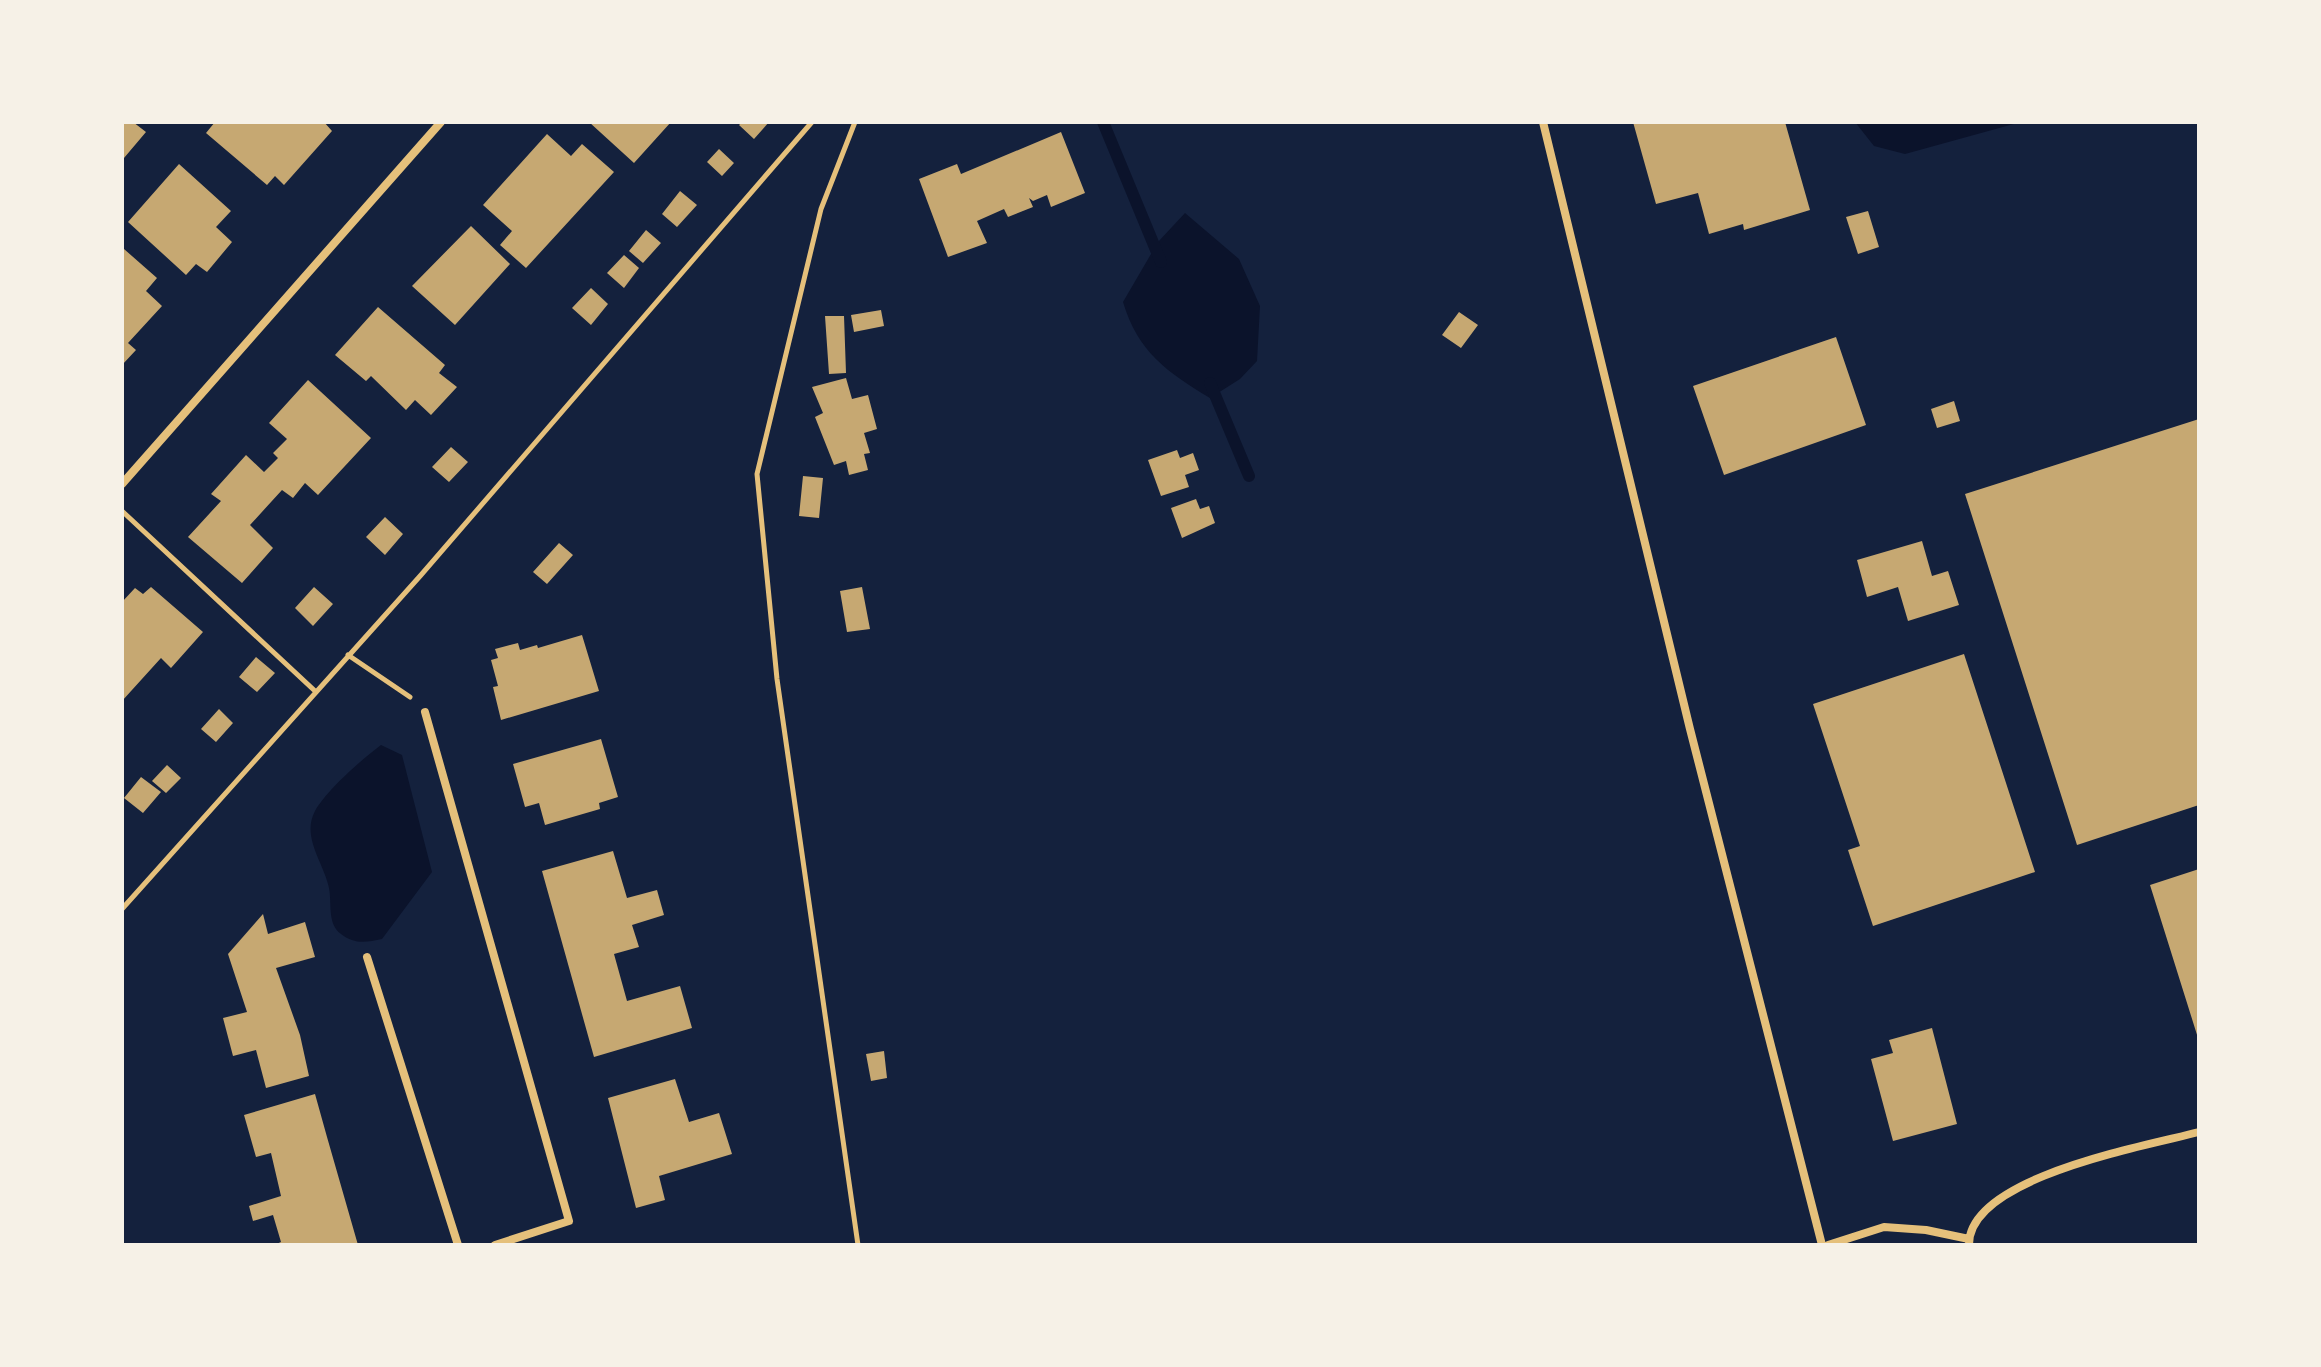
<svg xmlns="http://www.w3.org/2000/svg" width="2321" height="1367" viewBox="0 0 2321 1367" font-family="Mulish,sans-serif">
	<rect width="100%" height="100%" fill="#14213d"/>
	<path fill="#0b132b" d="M 1855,122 L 2021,122 L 1905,154 L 1874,146 Z
		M 1185,213 L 1239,259 L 1260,306 L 1257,361 L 1240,379 L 1210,398 C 1167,372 1138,352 1123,302 L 1158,242 Z
		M 381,745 L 402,755 L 432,872 L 382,939 C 367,942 355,945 341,934 C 327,924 332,903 329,888 C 324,863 301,837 315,811 C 326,791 362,759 381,745 Z"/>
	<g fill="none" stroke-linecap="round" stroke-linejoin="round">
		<path stroke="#0b132b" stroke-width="12" d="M 1103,122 L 1161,262
			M 1210,383 L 1249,476"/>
	</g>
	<path fill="#c6a872" d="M 122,122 L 133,122 L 146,132 L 124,158 Z
		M 215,122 L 324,122 L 332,131 L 284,185 L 275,176 L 267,185 L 206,133 Z
		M 589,122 L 671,122 L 634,163 Z
		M 742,122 L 769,122 L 754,139 L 739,125 Z
		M 1633,122 L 1785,122 L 1810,210 L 1744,230 L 1743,224 L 1709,234 L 1698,193 L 1656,204 Z
		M 1061,132 L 1085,193 L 1051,207 L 1047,195 L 1033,201 L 1029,198 L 1033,207 L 1008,217 L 1004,209 L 977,221 L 987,243 L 948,257 L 919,179 L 957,164 L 961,174 Z
		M 547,134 L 571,156 L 582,144 L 614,172 L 526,268 L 500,245 L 512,231 L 483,205 Z
		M 719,149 L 734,163 L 722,176 L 707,162 Z
		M 179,164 L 231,211 L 216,227 L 232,242 L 207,272 L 196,264 L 186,275 L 128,222 Z
		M 680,191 L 697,205 L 677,227 L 662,214 Z
		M 1868,211 L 1879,247 L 1858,254 L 1846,217 Z
		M 471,226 L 510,264 L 455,325 L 412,286 Z
		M 646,230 L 661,243 L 643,263 L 629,251 Z
		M 124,249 L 157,278 L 146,291 L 162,306 L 128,343 L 136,350 L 122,365 Z
		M 624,255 L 639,268 L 624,288 L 607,273 Z
		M 591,288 L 608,304 L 591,325 L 572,308 Z
		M 378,307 L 445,365 L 439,373 L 457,387 L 431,415 L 415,400 L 406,410 L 371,376 L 366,381 L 335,355 Z
		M 881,310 L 884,326 L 854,332 L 851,315 Z
		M 1459,312 L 1478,325 L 1461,348 L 1442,335 Z
		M 825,316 L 844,316 L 846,373 L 829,374 Z
		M 1836,337 L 1866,425 L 1724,475 L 1693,386 Z
		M 846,378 L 852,399 L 868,395 L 877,429 L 864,433 L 870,453 L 864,454 L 868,470 L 849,475 L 846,461 L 834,465 L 815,417 L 823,413 L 812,387 Z
		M 308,380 L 371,438 L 318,495 L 305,483 L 293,498 L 282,490 L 250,525 L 273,548 L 242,583 L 188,537 L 221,501 L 211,494 L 246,455 L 264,472 L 278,458 L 273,453 L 287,439 L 269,423 Z
		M 1954,401 L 1960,421 L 1937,428 L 1931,409 Z
		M 2199,419 L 2199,805 L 2077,845 L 1965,494 Z
		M 451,447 L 468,462 L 449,482 L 432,467 Z
		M 1177,450 L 1180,458 L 1193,453 L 1199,470 L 1185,475 L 1189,487 L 1161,496 L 1148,460 Z
		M 803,476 L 823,478 L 819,518 L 799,516 Z
		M 1196,499 L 1200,509 L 1209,506 L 1215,523 L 1182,538 L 1171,508 Z
		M 385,517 L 403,534 L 385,555 L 366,537 Z
		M 1922,541 L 1932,576 L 1948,571 L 1959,605 L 1908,621 L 1898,587 L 1867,597 L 1857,560 Z
		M 559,543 L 573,555 L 547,584 L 533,572 Z
		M 151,587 L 203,632 L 171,668 L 161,658 L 122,701 L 122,602 L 135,588 L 143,594 Z
		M 314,587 L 333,604 L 313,626 L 295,608 Z
		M 862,587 L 870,629 L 847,632 L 840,591 Z
		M 582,635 L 599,691 L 501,720 L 493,687 L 498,686 L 491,660 L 498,658 L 495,649 L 518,643 L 520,650 L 537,645 L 538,648 Z
		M 1964,654 L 2035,872 L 1873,926 L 1848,850 L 1860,846 L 1813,704 Z
		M 256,657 L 275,673 L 257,692 L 239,677 Z
		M 219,709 L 233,723 L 216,742 L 201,729 Z
		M 601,739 L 618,797 L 599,803 L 600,809 L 545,825 L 539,803 L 525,807 L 513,764 Z
		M 167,765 L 181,778 L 166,793 L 152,781 Z
		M 141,777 L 161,792 L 143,813 L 124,798 Z
		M 613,851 L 627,898 L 657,890 L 664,915 L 632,925 L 639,947 L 614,954 L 627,1001 L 680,986 L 692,1028 L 594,1057 L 542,871 Z
		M 2199,869 L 2199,1038 L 2198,1038 L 2150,885 Z
		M 263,914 L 268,934 L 305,922 L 315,957 L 276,968 L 300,1035 L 309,1076 L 266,1088 L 256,1050 L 233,1056 L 223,1018 L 247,1012 L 228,954 Z
		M 1932,1028 L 1957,1124 L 1893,1141 L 1871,1059 L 1893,1053 L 1889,1040 Z
		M 884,1051 L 887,1078 L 871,1081 L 866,1054 Z
		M 675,1079 L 689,1122 L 719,1113 L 732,1154 L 659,1176 L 665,1200 L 636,1208 L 608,1098 Z
		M 315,1094 L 327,1137 L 358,1245 L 274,1245 L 281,1242 L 273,1215 L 253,1221 L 249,1206 L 281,1196 L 271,1153 L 256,1157 L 244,1115 Z"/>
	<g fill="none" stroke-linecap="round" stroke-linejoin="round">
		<path stroke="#e5c07b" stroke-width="5" d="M 855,122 L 821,209 L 757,474 L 777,679 L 858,1245
			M 122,511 L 315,691
			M 348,655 L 410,697
			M 122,909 L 421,575 L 812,122"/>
		<path stroke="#e5c07b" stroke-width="8" d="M 1543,122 L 1690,729 L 1822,1245
			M 122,484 L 441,122
			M 425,712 L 569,1221 L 495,1245
			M 367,957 L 458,1245
			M 1828,1245 L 1884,1227 L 1926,1230 L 1969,1239
			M 1969,1245 C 1968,1177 2146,1146 2199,1132"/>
	</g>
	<rect width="2321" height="1367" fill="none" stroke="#f6f1e7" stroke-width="248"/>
</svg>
